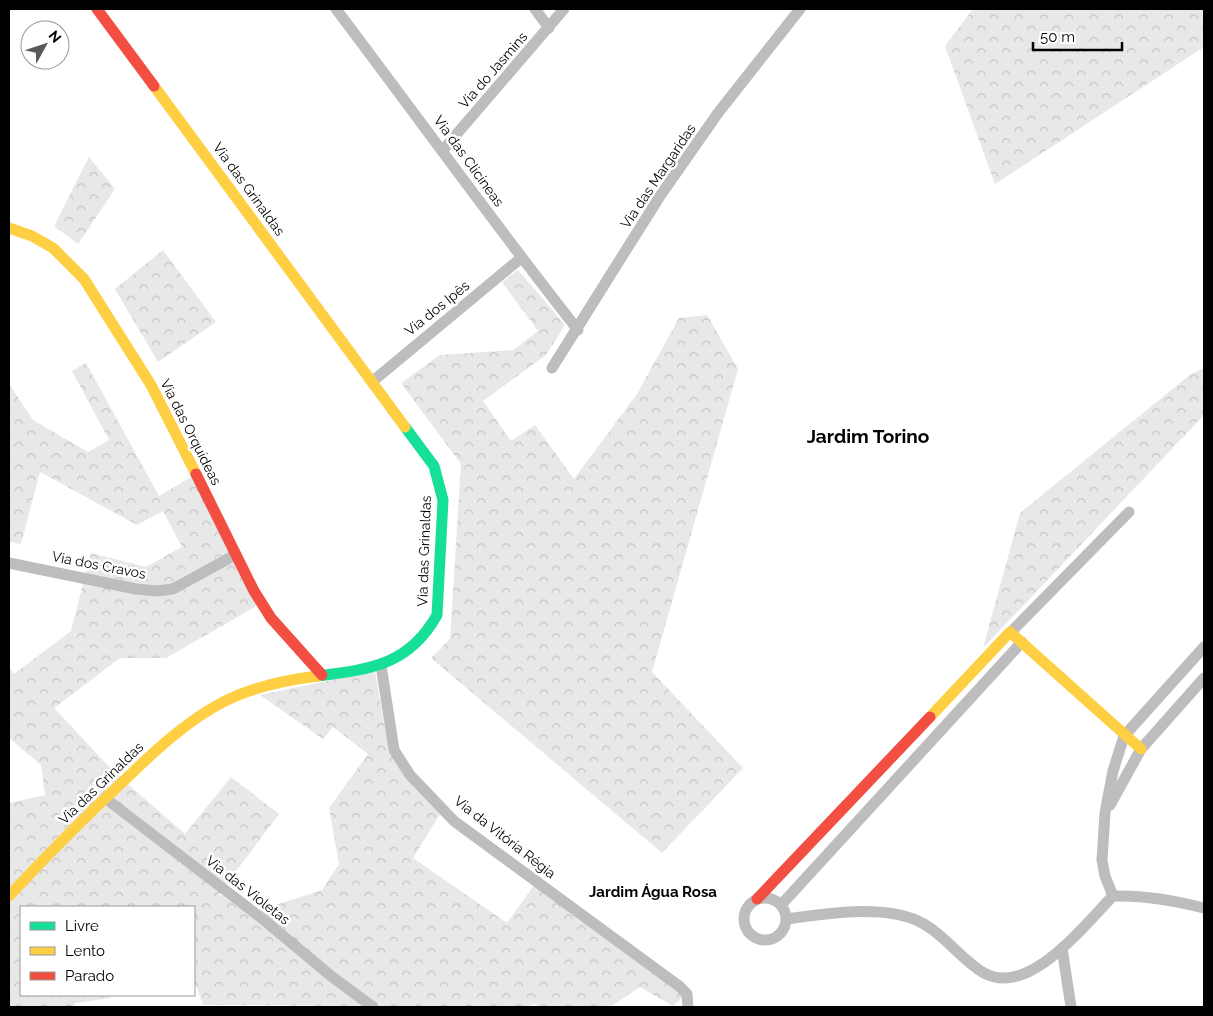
<svg xmlns="http://www.w3.org/2000/svg" width="1213" height="1016" viewBox="0 0 1213 1016" font-family="Raleway,sans-serif">
	<defs>
		<pattern id="forest-crowns" width="20" height="18" patternUnits="userSpaceOnUse" patternTransform="scale(1.25)"><rect width="20" height="18" fill="#e8e8e8"/><path d="M2 6a3 3 0 1 1 6 0M12 15a3 3 0 1 1 6 0" fill="none" stroke="#c5c5c5"/></pattern>
	</defs>
	<rect width="100%" height="100%" fill="#fff"/>
	<path fill="url(#forest-crowns)" d="M 973,9 L 1204,9 L 1204,47 L 995,184 L 945,46 Z
		M 89,157 L 115,189 L 78,244 L 54,226 Z
		M 163,250 L 216,322 L 158,362 L 115,289 Z
		M 518,270 L 565,325 L 546,355 L 483,401 L 511,441 L 535,425 L 574,479 L 637,394 L 679,318 L 707,315 L 738,369 L 652,672 L 743,768 L 662,853 L 431,658 L 450,639 L 461,464 L 401,383 L 440,355 L 513,350 L 538,331 L 502,282 Z
		M 86,363 L 159,496 L 191,477 L 260,604 L 166,658 L 120,658 L 54,708 L 114,772 L 185,834 L 231,777 L 279,814 L 219,894 L 248,914 L 322,890 L 339,864 L 329,808 L 368,754 L 333,727 L 323,739 L 260,695 L 375,671 L 389,752 L 407,778 L 440,814 L 413,858 L 507,923 L 535,884 L 686,994 L 673,1006 L 640,987 L 610,1007 L 542,1007 L 533,1004 L 530,1007 L 203,1005 L 194,980 L 194,907 L 21,907 L 21,995 L 109,995 L 110,998 L 75,1003 L 75,1007 L 9,1007 L 9,803 L 45,795 L 41,765 L 9,738 L 9,667 L 14,674 L 71,631 L 91,553 L 146,567 L 182,547 L 163,511 L 137,525 L 40,472 L 21,544 L 9,542 L 9,384 L 33,420 L 88,452 L 109,440 L 72,371 Z
		M 1204,368 L 1204,415 L 983,648 L 1020,513 L 1191,374 Z"/>
	<g fill="none" stroke-linecap="round" stroke-linejoin="round">
		<path stroke="#bdbdbd" stroke-width="11" d="M 336,9 C 417,116 495,225 578,330
			M 535,9 L 549,28
			M 443,150 L 564,9
			M 552,368 L 660,196 L 718,113 L 800,9
			M 373,381 L 521,258
			M 9,563 L 136,589 L 157,591 L 173,589 L 235,555
			M 1011,632 L 1129,512
			M 381,665 L 394,750 L 410,775 L 454,821 L 679,986 L 687,994 L 688,1007
			M 105,798 L 264,920 L 331,976 L 373,1007
			M 1110,805 L 1141,749 L 1204,678
			M 1113,896 L 1105,876 L 1102,860 L 1105,813 L 1113,771 L 1124,736 L 1204,647
			M744 919a21 21 0 1 1 42 0a21 21 0 1 1-42 0Z
			M 781,905 L 1022,642
			M 786,919 C 825,914 882,904 918,921 C 944,933 960,959 984,973 C 1029,998 1085,924 1113,896 C 1145,895 1173,900 1204,908
			M 1062,948 L 1071,1007"/>
		<path stroke="#16e098" stroke-width="11" d="M 318,676 C 371,669 409,665 437,615 L 443,500 L 434,466 L 405,427"/>
		<path stroke="#ffcf43" stroke-width="11" d="M 154,86 L 405,427
			M 9,228 L 32,236 L 53,248 L 84,279 L 151,385 L 196,474
			M 930,717 L 1010,632 L 1141,749
			M 9,896 C 49,853 90,812 133,772 C 160,746 189,720 223,702 C 252,687 285,680 318,676"/>
		<path stroke="#f24e42" stroke-width="11" d="M 97,9 L 154,86
			M 196,474 L 254,591 L 271,618 L 322,675
			M 757,899 L 930,717"/>
	</g>
	<g text-anchor="middle" stroke-width="5" stroke-linejoin="round" paint-order="stroke">
		<g font-size="14" fill="#000" stroke="#fff">
			<text transform="translate(493 70) rotate(-49)" y="5">Via do Jasmins</text>
			<text transform="translate(469 161) rotate(54)" y="5">Via das Clicíneas</text>
			<text transform="translate(658 176) rotate(-56)" y="5">Via das Margaridas</text>
			<text transform="translate(249 189) rotate(54)" y="5">Via das Grinaldas</text>
			<text transform="translate(437 308) rotate(-39)" y="5">Via dos Ipês</text>
			<text transform="translate(191 432) rotate(63)" y="5">Via das Orquídeas</text>
			<text transform="translate(424 551) rotate(-88)" y="5">Via das Grinaldas</text>
			<text transform="translate(99 565) rotate(11)" y="5">Via dos Cravos</text>
			<text transform="translate(101 783) rotate(-44)" y="5">Via das Grinaldas</text>
			<text transform="translate(505 837) rotate(38)" y="5">Via da Vitória Régia</text>
			<text transform="translate(248 890) rotate(38)" y="5">Via das Violetas</text>
		</g>
		<g font-size="15" font-weight="bold" fill="#000" stroke="#fff">
			<text x="653" y="897">Jardim Água Rosa</text>
		</g>
		<g font-size="19" font-weight="bold" fill="#000" stroke="#fff">
			<text x="868" y="443">Jardim Torino</text>
		</g>
	</g>
	<rect width="1213" height="1016" fill="none" stroke="#000000" stroke-width="20"/>
	<rect x="20" y="906" width="175" height="90" fill="#ffffff" stroke="#999999"/>
	<rect x="30" y="922" width="25" height="8" fill="#16e098" stroke="#999999"/>
	<text x="65" y="931" font-size="15" fill="#000000">Livre</text>
	<rect x="30" y="947" width="25" height="8" fill="#ffcf43" stroke="#999999"/>
	<text x="65" y="956" font-size="15" fill="#000000">Lento</text>
	<rect x="30" y="972" width="25" height="8" fill="#f24e42" stroke="#999999"/>
	<text x="65" y="981" font-size="15" fill="#000000">Parado</text>
	<g transform="translate(45 45) rotate(50)"><circle r="24" fill="#ffffff" stroke="#999999"/>
	<path d="M0-4L9 19L0 12L-9 19Z" fill="#595959"/>
	<text y="-8" font-size="14" font-weight="bold" text-anchor="middle" fill="#000000">N</text>
	</g>
	<path d="M1033 42v8h89v-8" fill="none" stroke="#000000" stroke-width="2.5"/>
	<text x="1040" y="42" font-size="15" fill="#000000" stroke="#ffffff" stroke-width="4" paint-order="stroke">50 m</text>
</svg>
